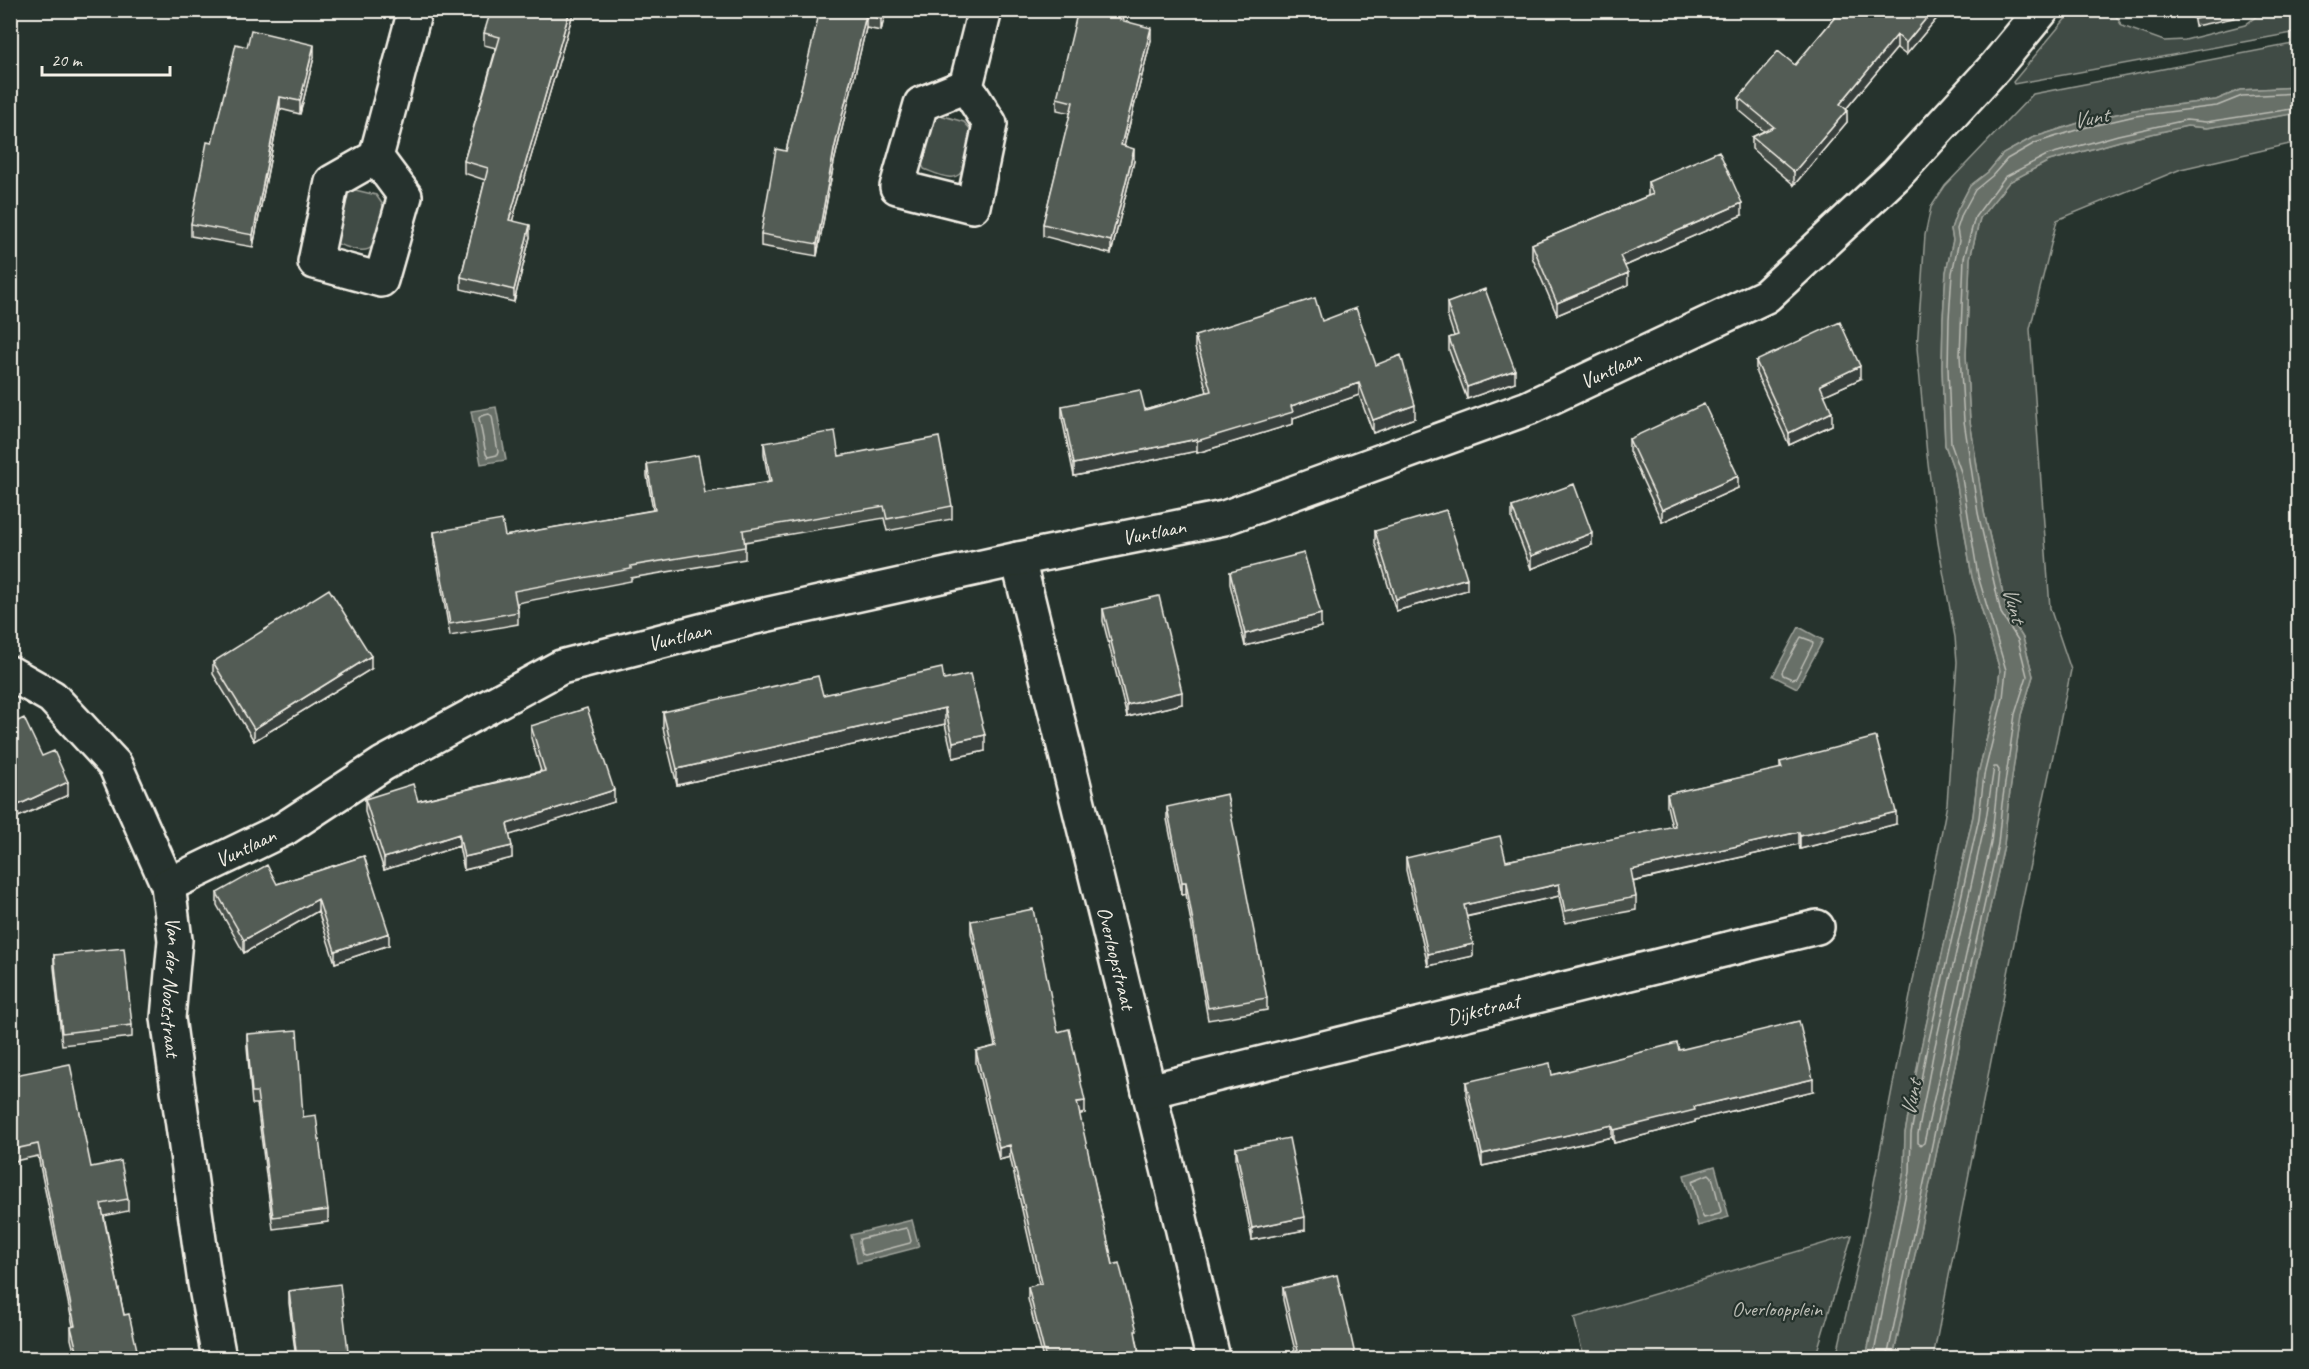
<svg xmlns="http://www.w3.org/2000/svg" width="2309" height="1369" viewBox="0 0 2309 1369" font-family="Caveat,sans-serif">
	<rect width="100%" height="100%" fill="#26332d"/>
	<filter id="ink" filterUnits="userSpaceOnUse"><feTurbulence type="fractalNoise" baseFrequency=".0167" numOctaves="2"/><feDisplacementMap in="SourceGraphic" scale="12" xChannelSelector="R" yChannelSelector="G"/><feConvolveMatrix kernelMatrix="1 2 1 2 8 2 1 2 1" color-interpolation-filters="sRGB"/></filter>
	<g filter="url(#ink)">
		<path fill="#414b45" stroke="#9a9e96" stroke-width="1.5" d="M 2072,11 L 2113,11 L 2122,26 L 2164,41 L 2185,40 L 2245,25 L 2258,15 L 2260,11 L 2298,11 L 2298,32 L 2014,84 L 2013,82 Z
			M 2298,43 L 2298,87 L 2240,90 L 2216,100 L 2134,110 L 2082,122 L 2032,138 L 2003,154 L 1988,172 L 1970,186 L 1957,211 L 1951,229 L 1953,240 L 1946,272 L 1943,318 L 1942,368 L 1945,445 L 1955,473 L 1972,577 L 2000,670 L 1997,697 L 1978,774 L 1973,816 L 1920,1053 L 1905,1133 L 1904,1171 L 1866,1358 L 1836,1358 L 1863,1240 L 1947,804 L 1957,662 L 1955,637 L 1938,543 L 1927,455 L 1917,348 L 1925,235 L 1931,207 L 1945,186 L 2033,94 Z
			M 2298,113 L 2298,142 L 2181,169 L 2057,220 L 2030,329 L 2050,608 L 2071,670 L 2021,907 L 1933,1358 L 1893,1358 L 1961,1037 L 2004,845 L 2008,805 L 2021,715 L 2033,676 L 2023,638 L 2007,612 L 1984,512 L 1970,421 L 1966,355 L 1970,258 L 1980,218 L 2009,182 L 2049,161 L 2120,141 L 2187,126 L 2207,128 Z
			M 940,115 L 964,122 L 972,131 C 969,146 969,181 948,177 C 940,176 932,172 924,169 L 920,160 L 927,125 Z
			M 351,189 L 376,195 L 383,205 C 382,220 382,254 359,250 C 351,249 343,246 335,243 L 338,199 Z
			M 1852,1235 L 1815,1358 L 1584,1358 L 1574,1318 Z"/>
		<path fill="#676f68" stroke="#9fa39b" stroke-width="1.5" d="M 2298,87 L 2298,113 L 2207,128 L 2187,126 L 2120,141 L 2049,161 L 2009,182 L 1980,218 L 1970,258 L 1966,355 L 1970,421 L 1984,512 L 2007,612 L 2023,638 L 2033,676 L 2021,715 L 2008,805 L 2004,845 L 1961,1037 L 1893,1358 L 1866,1358 L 1904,1171 L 1905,1133 L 1920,1052 L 1973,816 L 1978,774 L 1997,697 L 2000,670 L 1972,577 L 1955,473 L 1945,445 L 1942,368 L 1943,318 L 1946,272 L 1953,240 L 1951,229 L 1957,211 L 1970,186 L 1988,172 L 2003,154 L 2032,138 L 2082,122 L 2134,110 L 2216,100 L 2240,90 Z
			M 496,407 L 506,460 L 481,464 L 471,411 Z
			M 1799,627 L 1823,640 L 1797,688 L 1773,676 Z
			M 1715,1166 L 1729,1217 L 1698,1226 L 1684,1175 Z
			M 912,1220 L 919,1247 L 857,1263 L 851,1235 Z"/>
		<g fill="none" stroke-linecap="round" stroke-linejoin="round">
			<path stroke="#bcbdb5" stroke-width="1.5" d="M 489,414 L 492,416 L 498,452 L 497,455 L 488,457 L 486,454 L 479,418 L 481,416 Z
				M 1801,637 L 1812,641 L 1813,644 L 1796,678 L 1792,679 L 1783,675 L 1782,672 Z
				M 1994,767 L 1997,767 L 1999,770 L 1991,843 L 1924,1143 L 1921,1145 L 1918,1143 L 1918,1134 L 1933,1055 L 1986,819 Z
				M 1709,1174 L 1712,1177 L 1721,1211 L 1719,1214 L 1704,1218 L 1702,1215 L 1692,1181 Z
				M 906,1228 L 908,1230 L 911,1241 L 910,1243 L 865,1255 L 862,1254 L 859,1242 L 860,1239 Z
				M 1873,1358 L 1910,1172 L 1911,1133 L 1926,1053 L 1979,818 L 1984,775 L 2003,698 L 2006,670 L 1978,576 L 1961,472 L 1951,444 L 1948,368 L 1949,319 L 1952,273 L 1959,241 L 1957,229 L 1962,214 L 1975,190 L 1992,176 L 2007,159 L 2035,143 L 2083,128 L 2135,116 L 2217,106 L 2242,96 L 2298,93
				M 1887,1358 L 1955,1036 L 1998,844 L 2002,804 L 2015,714 L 2027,676 L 2018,640 L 2001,613 L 1978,513 L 1964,421 L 1960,355 L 1964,258 L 1975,217 L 2005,177 L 2047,155 L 2118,135 L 2186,120 L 2206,122 L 2298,108"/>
			<g stroke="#f4f1e8" stroke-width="38">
				<g id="minor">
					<path d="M 966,86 L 921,104 L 897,187 L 973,206 L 990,124 L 966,86 L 985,10"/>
					<path d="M 376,157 L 405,196 L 381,280 L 315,262 L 332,182 L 376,157 L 415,10"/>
					<path id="s1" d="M 1018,559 L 1177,1205 L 1213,1358"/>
					<path id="s2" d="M 10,673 L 52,697 L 115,765 L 168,885 L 175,940 L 168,1018 L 205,1283 L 219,1358"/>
					<path id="s3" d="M 168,885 L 284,829 L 383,764 L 561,667 L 751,618 L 1018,559 L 1224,518 L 1528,408 L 1766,296 L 1896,175 L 1995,67 L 2042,10"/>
					<path id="s4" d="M 1149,1091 L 1817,927"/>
				</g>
			</g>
			<use href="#minor" stroke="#26332d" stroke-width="33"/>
		</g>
		<path fill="#474f49" stroke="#f4f1e8" stroke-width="1.5" d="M 574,10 L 512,221 L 530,237 L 514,302 L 461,289 L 461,277 L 485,180 L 464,173 L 464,161 L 496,48 L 484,45 L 484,33 Z
			M 810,10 L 886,10 L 881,31 L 866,28 L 834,162 L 817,256 L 761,246 L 761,234 L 786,151 L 819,17 L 810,15 Z
			M 1125,10 L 1123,21 L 1151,40 L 1124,146 L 1134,161 L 1111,254 L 1043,236 L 1043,224 L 1071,113 L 1057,110 L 1057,98 Z
			M 1841,10 L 1944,10 L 1906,55 L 1897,48 L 1846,109 L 1847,122 L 1794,185 L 1752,149 L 1752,137 L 1764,131 L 1739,110 L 1739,98 L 1795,65 Z
			M 2192,10 L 2233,10 L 2234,18 L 2195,26 Z
			M 247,47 L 314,57 L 300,114 L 280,109 L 253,247 L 191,236 L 191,224 L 212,143 Z
			M 1648,182 L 1742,215 L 1625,266 L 1628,285 L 1557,315 L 1532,257 L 1532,244 L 1648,196 Z
			M 1447,303 L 1515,382 L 1467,399 L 1449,350 L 1449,338 L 1454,336 L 1447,315 Z
			M 1322,321 L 1376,365 L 1415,418 L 1373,433 L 1359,395 L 1293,418 L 1293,424 L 1197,453 L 1197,451 L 1074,476 L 1062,418 L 1062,406 L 1145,410 L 1207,392 L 1195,348 L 1195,336 Z
			M 1756,361 L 1860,379 L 1824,395 L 1832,425 L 1789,445 L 1756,373 Z
			M 1629,439 L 1738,488 L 1662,522 L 1629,451 Z
			M 764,443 L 839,456 L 952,506 L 952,519 L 887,531 L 884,518 L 745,542 L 745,559 L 631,578 L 631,581 L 517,603 L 518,612 L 518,624 L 450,636 L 434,544 L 434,532 L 505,536 L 653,510 L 647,476 L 647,464 L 705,493 L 769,482 L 764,455 Z
			M 1512,507 L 1592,545 L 1531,569 L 1512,519 Z
			M 1375,531 L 1467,590 L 1396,611 L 1375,543 Z
			M 1230,572 L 1321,627 L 1245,646 L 1230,584 Z
			M 1103,609 L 1182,704 L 1127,717 L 1103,621 Z
			M 213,662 L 371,669 L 254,741 L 213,674 Z
			M 944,680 L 985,751 L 953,758 L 945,724 L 677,785 L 663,728 L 663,712 L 823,695 Z
			M 10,725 L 42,756 L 68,795 L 18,817 L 10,801 Z
			M 531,726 L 614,802 L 509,835 L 512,858 L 464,870 L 459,846 L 384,870 L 365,812 L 365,799 L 418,801 L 541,771 L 531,738 Z
			M 1780,762 L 1896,824 L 1800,849 L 1799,844 L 1633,882 L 1636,897 L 1636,910 L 1565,923 L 1559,896 L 1466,917 L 1473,956 L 1428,966 L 1406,870 L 1406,858 L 1506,861 L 1672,827 L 1667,806 L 1667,794 L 1780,769 Z
			M 1167,807 L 1267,998 L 1267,1010 L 1208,1020 L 1186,894 L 1182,895 L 1167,819 Z
			M 364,856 L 389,945 L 335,963 L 318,911 L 244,953 L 217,905 L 217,893 L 277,884 Z
			M 971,921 L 1058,1032 L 1085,1113 L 1079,1114 L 1113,1265 L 1137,1341 L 1140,1359 L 1043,1359 L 1028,1299 L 1028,1287 L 1039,1284 L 1010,1157 L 999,1160 L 976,1063 L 976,1051 L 995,1046 L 971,933 Z
			M 54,955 L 132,1025 L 132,1037 L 62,1045 L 54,967 Z
			M 247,1034 L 303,1117 L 328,1210 L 328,1222 L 273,1229 L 257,1104 L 252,1104 L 247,1046 Z
			M 1679,1050 L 1813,1091 L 1695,1120 L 1695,1122 L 1614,1143 L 1612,1137 L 1482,1166 L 1466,1094 L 1466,1082 L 1552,1075 Z
			M 10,1076 L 91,1167 L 128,1199 L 128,1211 L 104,1216 L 124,1315 L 139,1359 L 76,1359 L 71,1339 L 71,1327 L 73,1326 L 38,1156 L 10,1162 Z
			M 1236,1148 L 1305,1230 L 1252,1240 L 1236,1161 Z
			M 1283,1288 L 1356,1359 L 1297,1359 L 1283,1300 Z
			M 289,1291 L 349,1359 L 296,1359 L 289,1303 Z"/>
		<path fill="#39403c" stroke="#f4f1e8" stroke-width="1.5" d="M 570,10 L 574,10 L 509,232 L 509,220 Z
			M 883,10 L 886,10 L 881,31 L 881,19 Z
			M 1122,10 L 1125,10 L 1120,32 L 1120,20 Z
			M 1933,10 L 1944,10 L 1906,55 L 1906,43 Z
			M 866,15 L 866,28 L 834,162 L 817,256 L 817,244 L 834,150 Z
			M 1151,28 L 1151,40 L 1121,158 L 1121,145 Z
			M 1897,35 L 1897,48 L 1840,116 L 1840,104 Z
			M 314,45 L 314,57 L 300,114 L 300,101 Z
			M 280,97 L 280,109 L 253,247 L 253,235 Z
			M 1847,110 L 1847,122 L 1794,185 L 1794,172 Z
			M 1134,149 L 1134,161 L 1111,254 L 1111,241 Z
			M 1742,203 L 1742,215 L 1620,268 L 1620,256 Z
			M 530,225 L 530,237 L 514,302 L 514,290 Z
			M 1628,273 L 1628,285 L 1557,315 L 1557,303 Z
			M 1860,366 L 1860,379 L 1820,397 L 1820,385 Z
			M 1515,370 L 1515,382 L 1467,399 L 1467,387 Z
			M 1359,383 L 1359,395 L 1293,418 L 1293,424 L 1197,453 L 1197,441 L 1291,406 Z
			M 1415,405 L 1415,418 L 1373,433 L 1373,420 Z
			M 1832,412 L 1832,425 L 1789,445 L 1789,433 Z
			M 1197,439 L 1197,451 L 1074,476 L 1074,464 Z
			M 15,457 L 15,469 L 10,506 L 10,494 Z
			M 1738,476 L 1738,488 L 1662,522 L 1662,510 Z
			M 1592,533 L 1592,545 L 1531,569 L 1531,556 Z
			M 1467,578 L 1467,590 L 1396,611 L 1396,599 Z
			M 1321,614 L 1321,627 L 1245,646 L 1245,634 Z
			M 371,656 L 371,669 L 254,741 L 254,729 Z
			M 1182,692 L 1182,704 L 1127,717 L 1127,705 Z
			M 945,708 L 945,724 L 677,785 L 677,769 Z
			M 985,735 L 985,751 L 953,758 L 953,742 Z
			M 68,782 L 68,795 L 18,817 L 18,805 Z
			M 614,790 L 614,802 L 507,836 L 507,824 Z
			M 1896,812 L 1896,824 L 1800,849 L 1800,836 Z
			M 1799,832 L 1799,844 L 1631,882 L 1631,870 Z
			M 459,834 L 459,846 L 384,870 L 384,858 Z
			M 512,846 L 512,858 L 464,870 L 464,857 Z
			M 1182,882 L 1186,882 L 1186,894 L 1182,895 Z
			M 1559,884 L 1559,896 L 1464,917 L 1464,905 Z
			M 318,899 L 318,911 L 244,953 L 244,940 Z
			M 389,933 L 389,945 L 335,963 L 335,951 Z
			M 1473,944 L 1473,956 L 1428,966 L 1428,954 Z
			M 1813,1079 L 1813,1091 L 1695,1120 L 1695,1122 L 1614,1143 L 1614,1130 L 1694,1107 Z
			M 1085,1101 L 1085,1113 L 1077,1115 L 1077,1102 Z
			M 1612,1125 L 1612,1137 L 1482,1166 L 1482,1154 Z
			M 1010,1145 L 1010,1157 L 999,1160 L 999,1148 Z
			M 1305,1217 L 1305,1230 L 1252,1240 L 1252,1228 Z"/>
		<path fill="#525c55" stroke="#f4f1e8" stroke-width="1.5" d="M 491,10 L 570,10 L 509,220 L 530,225 L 514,290 L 461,277 L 488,168 L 464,161 L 500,37 L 484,33 Z
			M 820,10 L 883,10 L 881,19 L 866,15 L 834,150 L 817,244 L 761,234 L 776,149 L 786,151 Z
			M 1078,10 L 1122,10 L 1120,20 L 1151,28 L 1121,145 L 1134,149 L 1111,241 L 1043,224 L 1073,102 L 1057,98 Z
			M 1841,10 L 1933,10 L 1906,43 L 1897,35 L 1840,104 L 1847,110 L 1794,172 L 1752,137 L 1774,127 L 1739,98 L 1778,51 L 1795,65 Z
			M 2193,10 L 2233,10 L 2234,12 L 2195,19 Z
			M 251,30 L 314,45 L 300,101 L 280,97 L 253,235 L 191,224 L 207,142 L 212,143 L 236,44 L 247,47 Z
			M 1719,151 L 1742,203 L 1620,256 L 1628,273 L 1557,303 L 1532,244 L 1653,194 L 1648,182 Z
			M 1485,289 L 1515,370 L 1467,387 L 1449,338 L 1458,335 L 1447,303 Z
			M 1315,298 L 1322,321 L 1356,308 L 1376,365 L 1401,355 L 1415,405 L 1373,420 L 1359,383 L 1291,406 L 1293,412 L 1197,441 L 1197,439 L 1074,464 L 1062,406 L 1140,390 L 1145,410 L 1211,391 L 1195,336 Z
			M 1840,322 L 1860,366 L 1820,385 L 1832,412 L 1789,433 L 1756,361 Z
			M 1704,404 L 1738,476 L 1662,510 L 1629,439 Z
			M 835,431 L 839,456 L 939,437 L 952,506 L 887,519 L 884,506 L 743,530 L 745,547 L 631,566 L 631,569 L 514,591 L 518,612 L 450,624 L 434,532 L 502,520 L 505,536 L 655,510 L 647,464 L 698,455 L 705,493 L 771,482 L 764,443 Z
			M 10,456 L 15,457 L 10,494 Z
			M 1574,484 L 1592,533 L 1531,556 L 1512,507 Z
			M 1446,510 L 1467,578 L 1396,599 L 1375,531 Z
			M 1304,553 L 1321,614 L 1245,634 L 1230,572 Z
			M 329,589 L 371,656 L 254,729 L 213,662 Z
			M 1159,596 L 1182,692 L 1127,705 L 1103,609 Z
			M 942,668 L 944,680 L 970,674 L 985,735 L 953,742 L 945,708 L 677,769 L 663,712 L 818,676 L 823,695 Z
			M 587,708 L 614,790 L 507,824 L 512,846 L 464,857 L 459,834 L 384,858 L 365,799 L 413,784 L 418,801 L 545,771 L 531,726 Z
			M 24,718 L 42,756 L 54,751 L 68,782 L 18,805 L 10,789 L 10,725 Z
			M 1876,737 L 1896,812 L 1800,836 L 1799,832 L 1631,870 L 1636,897 L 1565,911 L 1559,884 L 1464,905 L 1473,944 L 1428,954 L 1406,858 L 1500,836 L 1506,861 L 1675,826 L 1667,794 L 1782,768 L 1780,762 Z
			M 1227,794 L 1267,998 L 1208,1008 L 1186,882 L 1182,882 L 1167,807 Z
			M 364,856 L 389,933 L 335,951 L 318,899 L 244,940 L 217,893 L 267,865 L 277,884 Z
			M 1033,909 L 1058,1032 L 1069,1029 L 1085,1101 L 1077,1102 L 1113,1265 L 1119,1263 L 1137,1331 L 1135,1331 L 1140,1359 L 1046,1359 L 1028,1287 L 1042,1283 L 1010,1145 L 999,1148 L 976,1051 L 997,1046 L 971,921 Z
			M 124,948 L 132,1025 L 62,1033 L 54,955 Z
			M 1799,1021 L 1813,1079 L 1694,1107 L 1695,1110 L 1614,1130 L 1612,1125 L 1482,1154 L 1466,1082 L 1550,1063 L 1552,1075 L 1677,1043 L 1679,1050 Z
			M 297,1030 L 303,1117 L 316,1115 L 328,1210 L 273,1217 L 257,1092 L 252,1092 L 247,1034 Z
			M 70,1064 L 91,1167 L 121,1161 L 128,1199 L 101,1204 L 124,1315 L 129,1314 L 139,1359 L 79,1359 L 71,1327 L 75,1326 L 38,1144 L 10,1150 L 10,1076 Z
			M 1289,1138 L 1305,1217 L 1252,1228 L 1236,1148 Z
			M 1337,1275 L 1356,1359 L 1300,1359 L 1283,1288 Z
			M 340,1284 L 349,1359 L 297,1359 L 289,1291 Z"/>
	</g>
	<g text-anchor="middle" stroke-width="4.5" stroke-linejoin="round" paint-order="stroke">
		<g font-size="21" fill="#f4f1e8" stroke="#26332d">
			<text dy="7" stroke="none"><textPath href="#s3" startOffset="1544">Vuntlaan</textPath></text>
			<text dy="7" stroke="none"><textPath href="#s3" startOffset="1058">Vuntlaan</textPath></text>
			<text dy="7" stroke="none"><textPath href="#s3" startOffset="572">Vuntlaan</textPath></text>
			<text dy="7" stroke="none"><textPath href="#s3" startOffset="86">Vuntlaan</textPath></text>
			<text dy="7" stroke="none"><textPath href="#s1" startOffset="411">Overloopstraat</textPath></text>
			<text dy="7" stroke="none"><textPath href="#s2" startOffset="375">Van der Nootstraat</textPath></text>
			<text dy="7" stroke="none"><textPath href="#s4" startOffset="344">Dijkstraat</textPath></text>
		</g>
		<g font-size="21" fill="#bebfb7" stroke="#26332d">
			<text x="1777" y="1316">Overloopplein</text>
		</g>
		<g font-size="22" font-style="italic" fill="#bcbdb5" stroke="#26332d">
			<text transform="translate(2090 117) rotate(-12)" y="8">Vunt</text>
			<text transform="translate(2015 604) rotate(74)" y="8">Vunt</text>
			<text transform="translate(1910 1098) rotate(-79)" y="8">Vunt</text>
		</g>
	</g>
	<rect width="2309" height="1369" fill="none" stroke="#26332d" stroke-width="36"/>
	<rect x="18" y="18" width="2273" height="1333" fill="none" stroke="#f4f1e8" stroke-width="2" filter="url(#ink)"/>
	<path d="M42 66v9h128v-9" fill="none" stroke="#f4f1e8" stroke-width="3"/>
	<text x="51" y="66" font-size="18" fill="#f4f1e8" stroke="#26332d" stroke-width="4.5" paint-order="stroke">20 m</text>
</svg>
